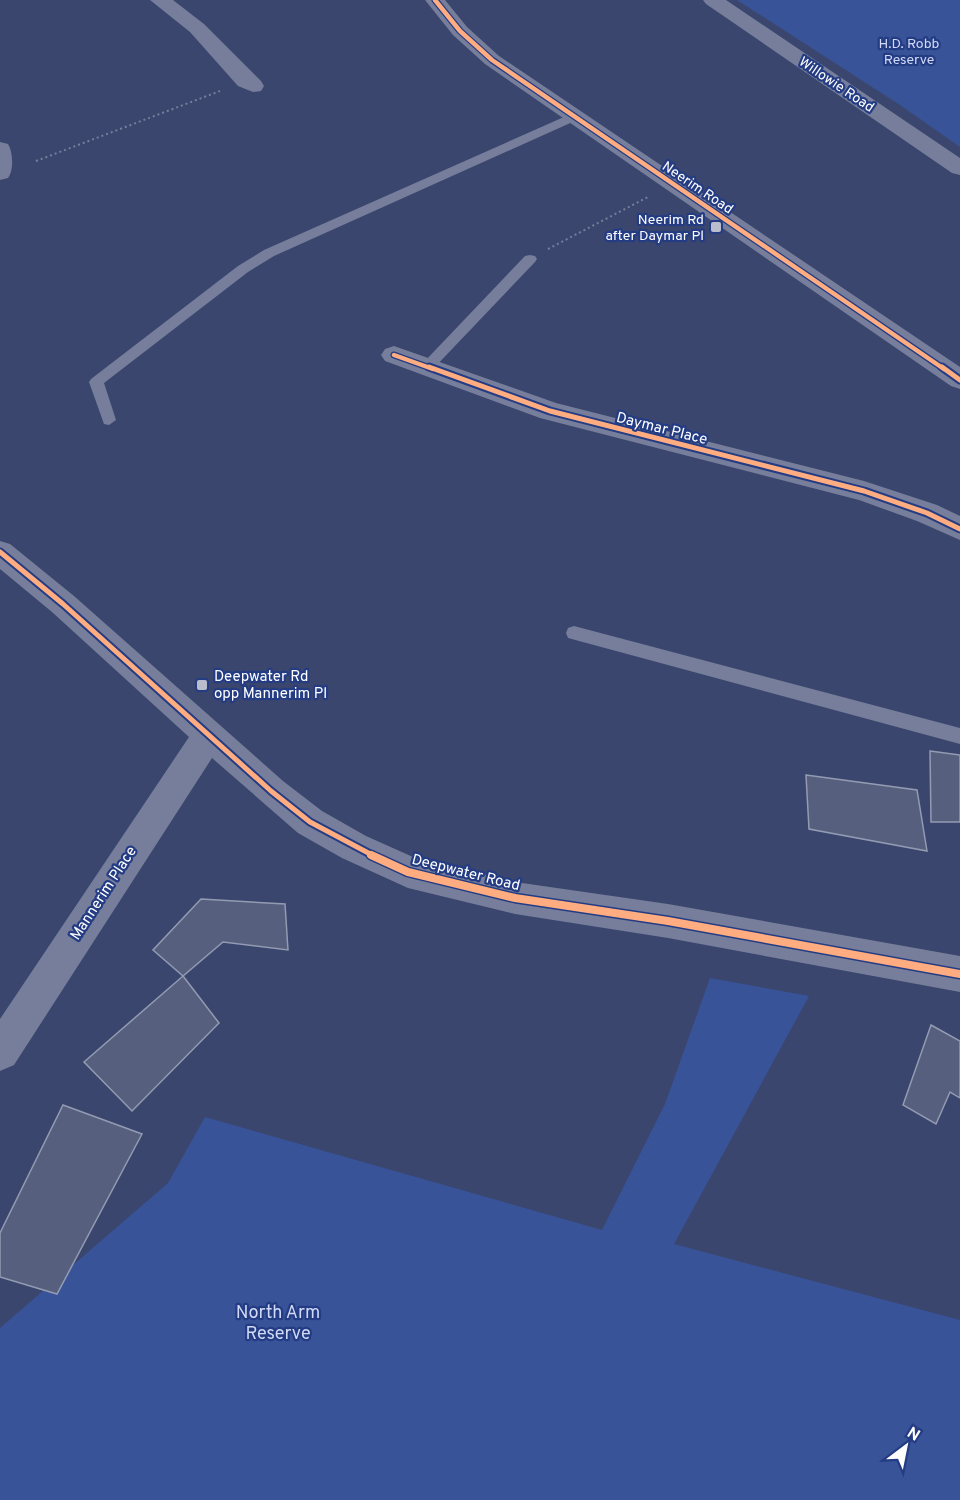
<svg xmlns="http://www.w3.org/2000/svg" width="960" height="1500" viewBox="0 0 960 1500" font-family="Overpass,sans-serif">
	<rect width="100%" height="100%" fill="#3a466d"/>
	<path fill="#395399" d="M 737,0 L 960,0 L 960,147 L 900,105 Z
		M 710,978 L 809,996 L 674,1244 L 960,1320 L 960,1500 L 0,1500 L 0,1328 L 168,1183 L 205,1117 L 602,1230 L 665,1104 Z"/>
	<path fill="#565f7e" stroke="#939bb2" stroke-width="1.5" d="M 930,751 L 960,755 L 960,822 L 931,822 Z
		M 806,775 L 917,790 L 927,851 L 809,829 Z
		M 201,899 L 285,904 L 288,950 L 223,942 L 183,976 L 153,950 Z
		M 183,976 L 219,1023 L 132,1111 L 84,1062 Z
		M 931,1025 L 960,1041 L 960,1098 L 950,1092 L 936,1124 L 903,1105 Z
		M 63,1105 L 142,1134 L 57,1294 L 0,1277 L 0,1233 Z"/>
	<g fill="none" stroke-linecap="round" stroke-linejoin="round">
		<path stroke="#767e9b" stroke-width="2" stroke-dasharray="2 3" stroke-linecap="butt" d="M 36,161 L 220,91
			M 548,249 L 648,197"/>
		<path fill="#767e9b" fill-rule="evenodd" d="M 573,113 L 579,117 L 577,120 L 274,256 L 248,272 L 104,383 L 116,420 L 109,425 L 104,424 L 89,382 L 91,379 L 238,266 L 264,250 Z
			M 530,255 L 535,256 L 537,259 L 535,262 L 433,369 L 423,369 L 421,366 L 423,363 L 525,256 Z
			M 574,626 L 960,728 L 960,744 L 568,638 L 566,633 L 568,628 Z"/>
		<path fill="#767e9b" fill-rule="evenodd" d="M 150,0 L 173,0 L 204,24 L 261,81 L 264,86 L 261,91 L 253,92 L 238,86 L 190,32 Z
			M 425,0 L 445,0 L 467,27 L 499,56 L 960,367 L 960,389 L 951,386 L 485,64 L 453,35 Z
			M 703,0 L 726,0 L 960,158 L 960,175 L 952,173 L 706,4 Z
			M 0,142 L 8,144 C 13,152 14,170 8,178 L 0,180 Z
			M 394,346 L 556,403 L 864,481 L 937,505 L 960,516 L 960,540 L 917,521 L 859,500 L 540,418 L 385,361 L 381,355 L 385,349 Z
			M 0,541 L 10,544 L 74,596 L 283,781 L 322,811 L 366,836 L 413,857 L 515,882 L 668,904 L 960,956 L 960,992 L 668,938 L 515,914 L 408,888 L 342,858 L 298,833 L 212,758 L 14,1065 L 0,1071 L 0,1019 L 189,737 L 52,612 L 0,569 Z"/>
		<g stroke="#243c83" stroke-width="7">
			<path id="cycleway-far2" d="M 435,0 L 460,31 L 492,60 L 944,369
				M 394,355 L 433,369"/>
		</g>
		<g stroke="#243c83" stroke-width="9">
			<path id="cycleway-far1" d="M 429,367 L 550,411 L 864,491 L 927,513 L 960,529
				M 942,367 L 960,380
				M 0,552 L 63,604 L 271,791 L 310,822 L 374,856"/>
		</g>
		<g stroke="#243c83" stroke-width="11">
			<path id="cycleway" d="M 371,855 L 408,872 L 515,898 L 668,921 L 960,974"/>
		</g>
		<use href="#cycleway-far2" stroke="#ffac80" stroke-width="4.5"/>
		<use href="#cycleway-far1" stroke="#ffac80" stroke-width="5"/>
		<use href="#cycleway" stroke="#ffac80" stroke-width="8"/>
	</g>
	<g fill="#babecc" stroke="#243c83" stroke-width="2">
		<rect x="710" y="221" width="12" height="12" rx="3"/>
		<rect x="196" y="679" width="12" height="12" rx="3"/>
	</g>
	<g text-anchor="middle" stroke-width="4.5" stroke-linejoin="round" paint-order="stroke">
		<g font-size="14" fill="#d0daf6" stroke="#243c83">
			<text x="909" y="48">H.D. Robb<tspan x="909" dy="16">Reserve</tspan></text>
		</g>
		<g font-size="14" fill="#fff" stroke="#243c83">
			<text transform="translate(837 84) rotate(34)" y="5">Willowie Road</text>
			<text transform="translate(698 187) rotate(34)" y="5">Neerim Road</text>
		</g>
		<g font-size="14" fill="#fff" stroke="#243c83" text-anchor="end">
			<text x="704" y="224">Neerim Rd<tspan x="704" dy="16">after Daymar Pl</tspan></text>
		</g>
		<g font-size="15" fill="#fff" stroke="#243c83">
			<text transform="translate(662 428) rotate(14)" y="5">Daymar Place</text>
			<text transform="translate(466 872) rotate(14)" y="5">Deepwater Road</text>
			<text transform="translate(103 893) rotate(-57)" y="5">Mannerim Place</text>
		</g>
		<g font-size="15" fill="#fff" stroke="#243c83" text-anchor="start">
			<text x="214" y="681">Deepwater Rd<tspan x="214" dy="17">opp Mannerim Pl</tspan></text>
		</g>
		<g font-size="18" fill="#d0daf6" stroke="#243c83">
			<text x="278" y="1318">North Arm<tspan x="278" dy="21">Reserve</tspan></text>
		</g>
	</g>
	<g transform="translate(906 1446) rotate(32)" stroke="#243c83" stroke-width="4.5" paint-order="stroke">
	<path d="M0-4.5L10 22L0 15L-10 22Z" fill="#ffffff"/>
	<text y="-9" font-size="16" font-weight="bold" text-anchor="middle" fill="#ffffff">N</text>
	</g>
</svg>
